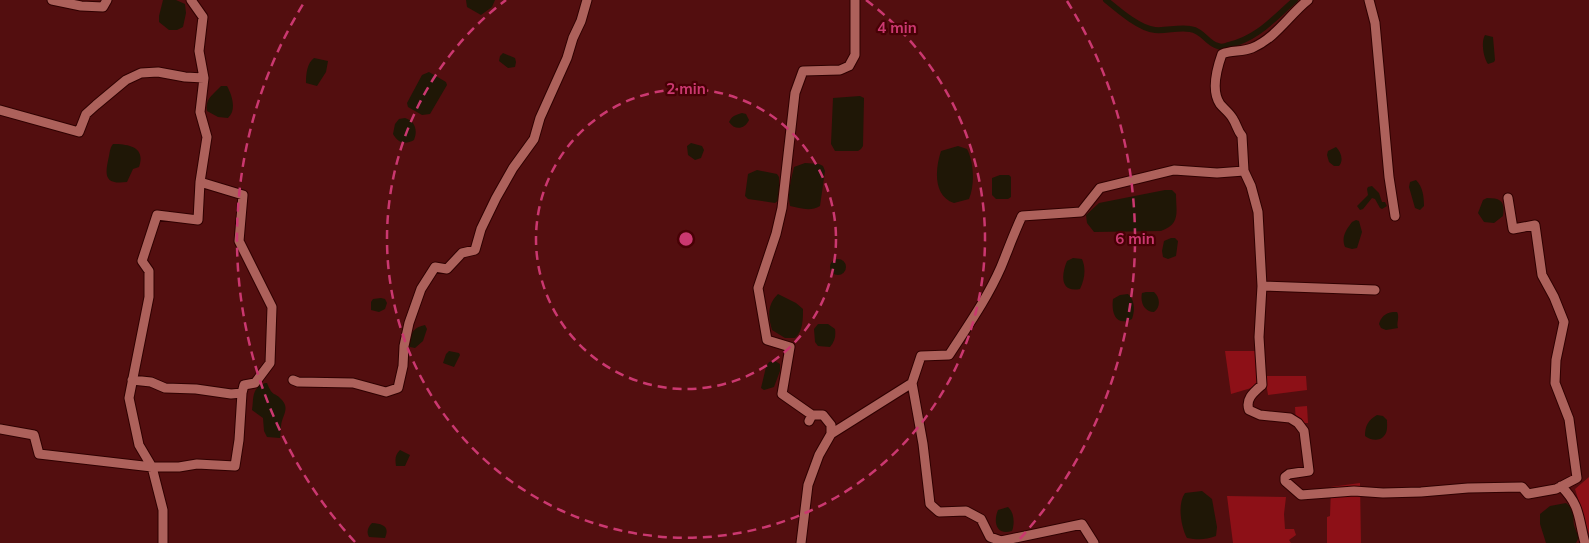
<svg xmlns="http://www.w3.org/2000/svg" width="1589" height="543" viewBox="0 0 1589 543" font-family="Mulish,sans-serif">
	<rect width="100%" height="100%" fill="#530e0f"/>
	<path fill="#8d1017" d="M 1225,351 L 1257,351 L 1258,386 L 1231,394 Z
		M 1265,376 L 1306,376 L 1307,390 L 1268,395 Z
		M 1307,406 L 1308,423 L 1296,423 L 1295,407 Z
		M 1589,477 L 1589,534 L 1575,489 Z
		M 1360,483 L 1361,543 L 1327,543 L 1327,517 L 1330,516 L 1331,487 Z
		M 1227,496 L 1286,497 L 1284,514 L 1285,529 L 1294,529 L 1296,535 L 1289,540 L 1291,543 L 1233,543 Z"/>
	<path fill="#1f1706" d="M 163,0 L 176,0 L 185,4 L 186,13 L 183,27 L 177,30 L 169,30 L 159,22 L 159,16 Z
		M 466,0 L 495,0 L 492,7 L 481,15 L 467,7 Z
		M 1485,35 L 1493,37 L 1495,60 L 1494,62 L 1488,64 C 1483,57 1481,41 1485,35 Z
		M 503,53 L 515,58 L 516,62 L 515,67 L 508,68 L 499,61 L 500,56 Z
		M 314,58 L 328,61 L 326,72 L 317,86 L 306,83 C 306,74 307,63 314,58 Z
		M 429,72 L 446,82 L 447,85 L 430,114 L 422,115 L 408,107 L 407,103 L 422,75 Z
		M 221,86 L 227,86 C 232,95 237,110 228,118 L 218,117 L 207,111 C 205,98 213,95 221,86 Z
		M 860,96 L 864,98 L 863,146 L 861,149 L 858,151 L 835,151 L 831,144 L 833,98 Z
		M 742,113 L 746,114 L 749,120 C 745,129 735,131 729,122 C 732,116 735,115 742,113 Z
		M 405,118 C 415,121 418,130 414,140 C 405,145 398,143 393,134 L 395,124 L 399,119 Z
		M 691,143 L 702,146 L 704,150 L 701,158 L 695,160 L 688,155 L 687,146 Z
		M 113,144 C 129,144 146,147 139,167 L 133,169 L 127,182 C 103,185 105,174 109,156 C 110,151 110,148 113,144 Z
		M 958,146 L 967,149 C 974,162 975,185 969,199 L 954,203 C 933,196 935,169 941,151 Z
		M 1336,147 C 1341,152 1344,160 1339,166 L 1334,166 L 1329,162 L 1327,155 L 1328,151 Z
		M 805,163 L 819,164 L 823,166 L 825,171 L 820,206 C 810,212 800,208 790,206 C 787,193 791,180 794,167 Z
		M 757,170 L 777,174 L 779,177 L 779,200 L 775,203 L 748,199 L 745,196 L 748,174 Z
		M 1000,175 L 1009,175 L 1011,177 L 1011,197 L 1008,199 L 996,199 L 992,195 L 992,178 Z
		M 1416,180 C 1423,187 1424,197 1424,206 L 1420,210 L 1415,208 L 1409,187 L 1410,182 Z
		M 1372,186 L 1379,193 L 1382,202 L 1385,202 L 1387,206 L 1382,209 L 1380,208 L 1375,199 L 1372,198 L 1363,209 L 1360,210 L 1357,206 L 1368,195 L 1367,189 L 1368,187 Z
		M 1165,190 L 1172,190 L 1176,194 C 1176,212 1181,224 1161,231 L 1094,232 L 1087,223 L 1086,215 L 1099,203 Z
		M 1487,198 C 1502,198 1505,202 1503,216 L 1494,223 L 1484,222 L 1478,213 L 1483,200 Z
		M 1356,220 L 1359,221 L 1362,232 L 1357,248 L 1352,249 L 1345,247 C 1341,237 1346,230 1352,222 Z
		M 1171,238 L 1175,238 L 1178,241 L 1176,256 L 1168,259 L 1163,257 L 1162,251 L 1164,241 Z
		M 1073,258 L 1082,259 C 1086,268 1085,279 1080,289 C 1060,293 1061,275 1067,261 Z
		M830 267a8 8 0 1 1 16 0a8 8 0 1 1-16 0Z
		M 1146,292 L 1154,292 C 1160,297 1161,307 1154,312 C 1144,312 1140,302 1142,293 Z
		M 778,294 L 796,303 L 803,309 C 803,319 803,331 795,338 L 785,338 L 772,330 C 768,316 767,305 778,294 Z
		M 1128,294 C 1135,300 1135,311 1132,319 C 1116,327 1111,313 1113,299 L 1120,295 Z
		M 381,298 L 385,299 L 387,303 L 385,309 L 379,312 L 371,310 L 371,302 L 373,299 Z
		M 1393,312 L 1397,312 C 1400,317 1396,323 1398,328 L 1386,330 L 1381,328 L 1379,324 C 1381,317 1385,313 1393,312 Z
		M 818,324 L 828,324 L 835,329 C 836,336 835,341 830,347 L 818,346 L 815,342 L 814,329 Z
		M 425,325 L 427,329 L 423,341 L 415,348 L 410,347 L 408,342 C 411,332 415,327 425,325 Z
		M 449,351 L 459,353 L 460,355 L 454,367 L 443,363 L 446,354 Z
		M 775,361 L 780,364 L 780,371 L 774,387 L 764,390 L 761,388 L 766,367 L 769,362 Z
		M 265,383 L 267,383 C 273,398 274,391 282,400 C 290,409 282,416 281,426 C 280,430 281,434 280,438 L 267,437 L 264,431 L 263,418 L 252,410 C 254,397 251,389 265,383 Z
		M 1377,415 L 1383,416 L 1387,420 C 1387,425 1388,432 1384,436 C 1379,442 1370,440 1365,436 C 1365,426 1368,420 1377,415 Z
		M 400,450 L 410,455 L 405,466 L 396,466 C 395,459 395,455 400,450 Z
		M 1202,491 L 1212,499 L 1217,527 L 1216,536 C 1205,540 1198,540 1187,538 C 1181,527 1177,504 1185,493 Z
		M 1566,503 C 1577,512 1572,513 1574,525 C 1575,529 1577,533 1579,537 L 1576,543 L 1546,543 L 1540,524 L 1540,514 L 1550,506 Z
		M 1008,507 C 1014,512 1015,523 1012,531 C 996,536 993,522 998,510 Z
		M 372,523 C 383,524 390,526 385,538 L 369,537 C 366,532 368,527 372,523 Z"/>
	<g fill="none" stroke-linecap="round" stroke-linejoin="round">
		<path stroke="#1f1706" stroke-width="6" d="M 1106,0 C 1118,10 1140,29 1155,30 C 1167,31 1178,27 1190,29 C 1204,31 1206,43 1218,46 C 1222,48 1225,46 1229,45 C 1258,38 1274,18 1295,0"/>
		<g stroke="#2f0001" stroke-width="11">
			<path id="minor" d="M 52,0 L 81,6 L 103,7 L 107,0
				M 1308,0 C 1289,15 1276,38 1252,48 C 1242,52 1231,50 1222,54 C 1217,68 1211,91 1220,104 C 1224,109 1230,113 1233,119 C 1237,125 1237,130 1242,136 L 1244,171 L 1251,186 L 1258,212 L 1262,286 L 1259,337 L 1262,385 C 1254,392 1245,399 1249,410 L 1260,415 L 1290,418 L 1298,423 L 1304,431 L 1309,471 L 1289,474 L 1285,477 L 1285,481 L 1301,495 L 1354,491 L 1383,493 L 1421,492 L 1468,488 L 1522,487 L 1528,494 L 1556,489 L 1577,478 L 1569,419 L 1555,383 L 1556,360 L 1564,322 L 1554,297 L 1542,275 L 1535,225 L 1513,229 L 1508,198
				M 1369,0 L 1375,23 L 1389,177 L 1395,216
				M 0,110 L 79,132 L 86,114 L 96,105 L 126,80 L 141,73 L 158,72 L 185,77 L 204,78
				M 1262,286 L 1375,290
				M 132,380 L 151,382 L 165,388 L 196,389 L 231,394 L 242,393
				M 293,380 L 298,382 L 353,383 L 386,392 L 398,388 L 403,366 L 404,346 L 409,323 L 421,289 L 435,267 L 447,269 L 462,253 L 475,250 L 481,229 L 496,198 L 513,168 L 534,139 L 540,118 L 567,58 L 573,38 L 581,21 L 587,0
				M 912,383 L 923,444 L 930,504 L 939,512 L 966,511 L 981,519 L 990,537 L 1001,541 L 1082,524 L 1094,543
				M 812,415 L 782,394 L 790,347 L 767,340 L 758,288 L 776,234 L 782,208 L 795,93 L 803,71 L 840,70 L 849,66 L 855,55 L 855,0
				M 809,421 L 812,415 L 823,415 L 831,425 L 831,434
				M 0,429 L 34,435 L 39,454 L 152,467 L 179,467 L 197,464 L 235,466 L 239,440 L 242,393 L 244,385 L 255,383 L 270,363 L 272,307 L 239,241 L 243,195 L 200,182
				M 1561,486 C 1581,506 1578,518 1585,543
				M 163,543 L 163,510 L 152,467 L 139,445 L 129,398 L 149,297 L 149,271 L 142,261 L 157,215 L 198,220 L 200,182 L 207,137 L 200,112 L 204,78 L 199,51 L 203,17 L 191,0
				M 801,543 L 808,485 L 819,455 L 831,434 L 912,383 L 921,356 L 949,355 C 967,327 987,299 1001,267 C 1008,250 1014,233 1022,216 L 1081,212 L 1100,188 L 1174,170 L 1217,173 L 1244,171"/>
		</g>
		<use href="#minor" stroke="#ad615b" stroke-width="9"/>
	</g>
	<g fill="none" stroke="#cb3870" stroke-width="2.5" stroke-dasharray="9 6">
		<circle cx="686" cy="239" r="150"/>
		<path d="M866 0A299 299 0 1 1 506 0"/>
		<path d="M355 542A449 449 0 0 1 305 1M1067 1A449 449 0 0 1 1017 542"/>
	</g>
	<circle cx="686" cy="239" r="8" fill="#cb3870" stroke="#470105" stroke-width="2.5"/>
	<g font-size="15" text-anchor="middle" font-weight="bold" fill="#cb3870" stroke="#470105" stroke-width="4.5" stroke-linejoin="round" paint-order="stroke">
		<text x="897" y="33">4 min</text>
		<text x="686" y="94">2 min</text>
		<text x="1135" y="244">6 min</text>
	</g>
</svg>
